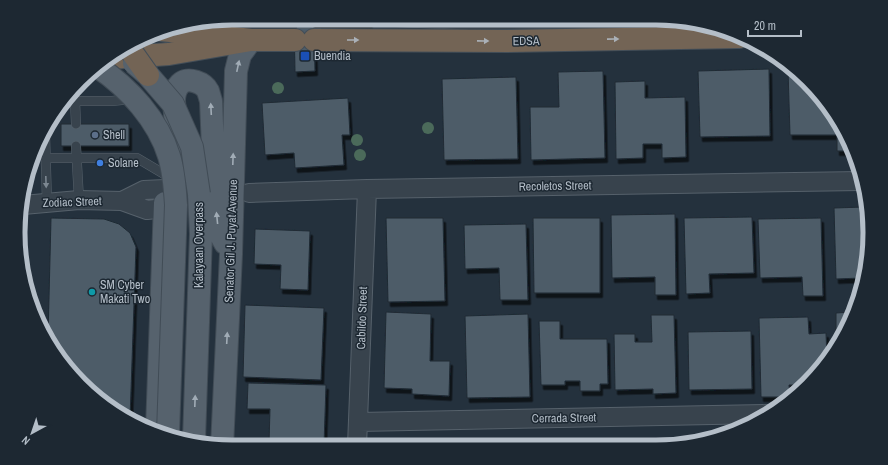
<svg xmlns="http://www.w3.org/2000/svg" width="888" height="465" viewBox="0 0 888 465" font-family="'Archivo Narrow',sans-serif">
	<defs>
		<filter id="shadow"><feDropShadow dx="2.5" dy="4.5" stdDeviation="0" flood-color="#0009"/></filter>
	</defs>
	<rect width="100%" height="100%" fill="#24313d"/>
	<path fill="#4d5c68" stroke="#1f2a34" filter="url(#shadow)" d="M 294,18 L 369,18 L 370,24 L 314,25 L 315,71 L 295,72 Z
		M 769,69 L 770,136 L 700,137 L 698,71 Z
		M 788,70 L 817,91 L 851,151 L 837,151 L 837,135 L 790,135 Z
		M 603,71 L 605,158 L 531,160 L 530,107 L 559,107 L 558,72 Z
		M 516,77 L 518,159 L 444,160 L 442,79 Z
		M 645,81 L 645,98 L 685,97 L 686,157 L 662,158 L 662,144 L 643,144 L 643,158 L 616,159 L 615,82 Z
		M 348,98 L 350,135 L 342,135 L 344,165 L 295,168 L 294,153 L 265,155 L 262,103 Z
		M 61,124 L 129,124 L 129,146 L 61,146 Z
		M 864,207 L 870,247 L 861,278 L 836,279 L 834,208 Z
		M 675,214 L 676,295 L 655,295 L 655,277 L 612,278 L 611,215 Z
		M 752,217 L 754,273 L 709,274 L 710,293 L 686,294 L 684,218 Z
		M 51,218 L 104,219 L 119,224 L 130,233 L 136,247 L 130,419 L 71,374 L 48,337 Z
		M 386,218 L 443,218 L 445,301 L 388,302 Z
		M 533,218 L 600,218 L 600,293 L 534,293 Z
		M 821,218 L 823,296 L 803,296 L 802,277 L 760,278 L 758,219 Z
		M 526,224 L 528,300 L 500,300 L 499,268 L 465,269 L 464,225 Z
		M 255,229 L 310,231 L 308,290 L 280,289 L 281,265 L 254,264 Z
		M 245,305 L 324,308 L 321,380 L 243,377 Z
		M 386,312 L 431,314 L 430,361 L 450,361 L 449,396 L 412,394 L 412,389 L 384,388 Z
		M 852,312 L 848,328 L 836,345 L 836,313 Z
		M 528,314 L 530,397 L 467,398 L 465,316 Z
		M 651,315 L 674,315 L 676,393 L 653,394 L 653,389 L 615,390 L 614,334 L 635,334 L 635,342 L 652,342 Z
		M 808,317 L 809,334 L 826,333 L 827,359 L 817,374 L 804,385 L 789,385 L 790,397 L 761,397 L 759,318 Z
		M 539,321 L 560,321 L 560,339 L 607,339 L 608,384 L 600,384 L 600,391 L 580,391 L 580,381 L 565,381 L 565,385 L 541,385 Z
		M 751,331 L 752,389 L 689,390 L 688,332 Z
		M 248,383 L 326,385 L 324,445 L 269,443 L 270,409 L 247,409 Z
		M 385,444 L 423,446 L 384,446 Z"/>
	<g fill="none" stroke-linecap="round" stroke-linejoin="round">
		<g stroke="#56616b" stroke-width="10">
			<path id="lane" d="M 215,21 L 255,26 L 293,26
				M 370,21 L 470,25 L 684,22
				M 66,101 L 112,101 L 131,99
				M 75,101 L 76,124
				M 45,134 L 47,202
				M 76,146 L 79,200
				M 45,158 L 137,158 L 164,174
				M 20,254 L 21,228"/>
		</g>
		<g stroke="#56616b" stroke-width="20">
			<path id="street" d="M 249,193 L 367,189 L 861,181
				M 122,201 L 144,190 L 165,189
				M 23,205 L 79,200 L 122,201 L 147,210 L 165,208
				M 359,422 L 770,414
				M 357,446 L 367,189"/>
		</g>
		<g stroke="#414c56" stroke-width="24">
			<path id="primary" d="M 180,178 L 174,101 C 174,95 176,88 180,84 C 188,76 204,83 208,91 C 209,94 210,98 211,101 L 216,220 L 218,230 L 225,243
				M 157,430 L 165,203
				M 194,440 L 201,234 L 199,194
				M 222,447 L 231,254 L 236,71 L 240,55 L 251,40"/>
		</g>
		<g stroke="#434e58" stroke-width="24">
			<path id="highway" d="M 162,30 L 251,40 L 295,40
				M 314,40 L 505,41 L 739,37
				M 110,58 L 169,54 L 251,40"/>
		</g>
		<use href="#lane" stroke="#38434d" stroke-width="9"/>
		<use href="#street" stroke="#38434d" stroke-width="18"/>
		<use href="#primary" stroke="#56626d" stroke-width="22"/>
		<use href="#highway" stroke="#736455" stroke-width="22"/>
		<g stroke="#414c56" stroke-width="24" stroke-linecap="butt">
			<path id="primary-bridge" d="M 134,63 L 148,75 L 173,104 L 192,147 L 199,194
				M 98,67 C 129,88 158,120 169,156 C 174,172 175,189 176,205 L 168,433"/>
		</g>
		<g stroke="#434e58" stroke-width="24" stroke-linecap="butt">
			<path id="highway-bridge" d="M 129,48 L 148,75"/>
		</g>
		<use href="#primary-bridge" stroke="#56626d" stroke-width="22"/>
		<use href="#highway-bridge" stroke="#736455" stroke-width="22"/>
	</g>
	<g fill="#4b6a5a">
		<circle cx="278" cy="88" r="6"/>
		<circle cx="428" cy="128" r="6"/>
		<circle cx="357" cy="140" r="6"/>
		<circle cx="360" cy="155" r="6"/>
	</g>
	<defs><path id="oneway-solid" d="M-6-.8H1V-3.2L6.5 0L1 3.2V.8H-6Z"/></defs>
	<g fill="#aab0b7">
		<use href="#oneway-solid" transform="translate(613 39) rotate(-1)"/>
		<use href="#oneway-solid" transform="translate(353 40)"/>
		<use href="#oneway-solid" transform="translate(483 41) rotate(1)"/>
	</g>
	<g fill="#a1acb6">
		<use href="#oneway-solid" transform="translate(238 66) rotate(-78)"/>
		<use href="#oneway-solid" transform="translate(211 109) rotate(-93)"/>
		<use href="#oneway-solid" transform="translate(233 159) rotate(-88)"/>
		<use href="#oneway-solid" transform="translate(217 218) rotate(-96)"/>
		<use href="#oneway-solid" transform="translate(227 338) rotate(-87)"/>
		<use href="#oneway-solid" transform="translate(195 401) rotate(-88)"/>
	</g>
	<use fill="#7c8791" href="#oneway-solid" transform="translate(46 182) rotate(88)"/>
	<rect fill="#1a4fb4" stroke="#1d2832" stroke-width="1.5" x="300" y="51" width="10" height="10" rx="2"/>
	<circle fill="#5c6f8a" stroke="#1d2832" stroke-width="1.5" cx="95" cy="135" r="4"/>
	<circle fill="#3f7fe0" stroke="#1d2832" stroke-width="1.5" cx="100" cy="163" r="4"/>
	<circle fill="#0f9aa8" stroke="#1d2832" stroke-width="1.5" cx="92" cy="292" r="4"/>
	<g text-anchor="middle" stroke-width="3" stroke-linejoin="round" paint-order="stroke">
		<g font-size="12" fill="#b4bec8" stroke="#1d2832">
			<text transform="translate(526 41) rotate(-1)" y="4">EDSA</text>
			<text transform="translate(555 186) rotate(-1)" y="4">Recoletos Street</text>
			<text transform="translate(72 202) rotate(-2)" y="4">Zodiac Street</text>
			<text transform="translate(231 241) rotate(-88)" y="4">Senator Gil J. Puyat Avenue</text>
			<text transform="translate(199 245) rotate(-90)" y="4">Kalayaan Overpass</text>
			<text transform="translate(362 318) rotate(-88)" y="4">Cabildo Street</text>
			<text transform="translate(564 418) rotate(-1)" y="4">Cerrada Street</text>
		</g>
		<g font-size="12" fill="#b4bec8" stroke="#1d2832" text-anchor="start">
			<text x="314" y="60">Buendia</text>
			<text x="103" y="139">Shell</text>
			<text x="108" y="167">Solane</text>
			<text x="100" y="289">SM Cyber<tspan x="100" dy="14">Makati Two</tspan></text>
		</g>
	</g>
	<path d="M0 0H888V465H0ZM232 25H656A207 207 0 0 1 863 232V233A207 207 0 0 1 656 440H232A207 207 0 0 1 25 233V232A207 207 0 0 1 232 25Z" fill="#1d2832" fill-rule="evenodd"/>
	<path fill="none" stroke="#b4bec8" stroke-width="5" d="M232 25H656A207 207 0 0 1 863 232V233A207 207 0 0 1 656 440H232A207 207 0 0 1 25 233V232A207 207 0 0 1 232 25Z"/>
	<g transform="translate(32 433) rotate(220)" stroke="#1d2832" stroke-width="3" paint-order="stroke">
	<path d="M0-3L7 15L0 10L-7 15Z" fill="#b4bec8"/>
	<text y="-6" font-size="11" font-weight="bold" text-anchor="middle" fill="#b4bec8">N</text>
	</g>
	<path d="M748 30v6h53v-6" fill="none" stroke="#b4bec8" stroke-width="2"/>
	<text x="754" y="30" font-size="12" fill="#b4bec8" stroke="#1d2832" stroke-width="3" paint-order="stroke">20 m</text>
</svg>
